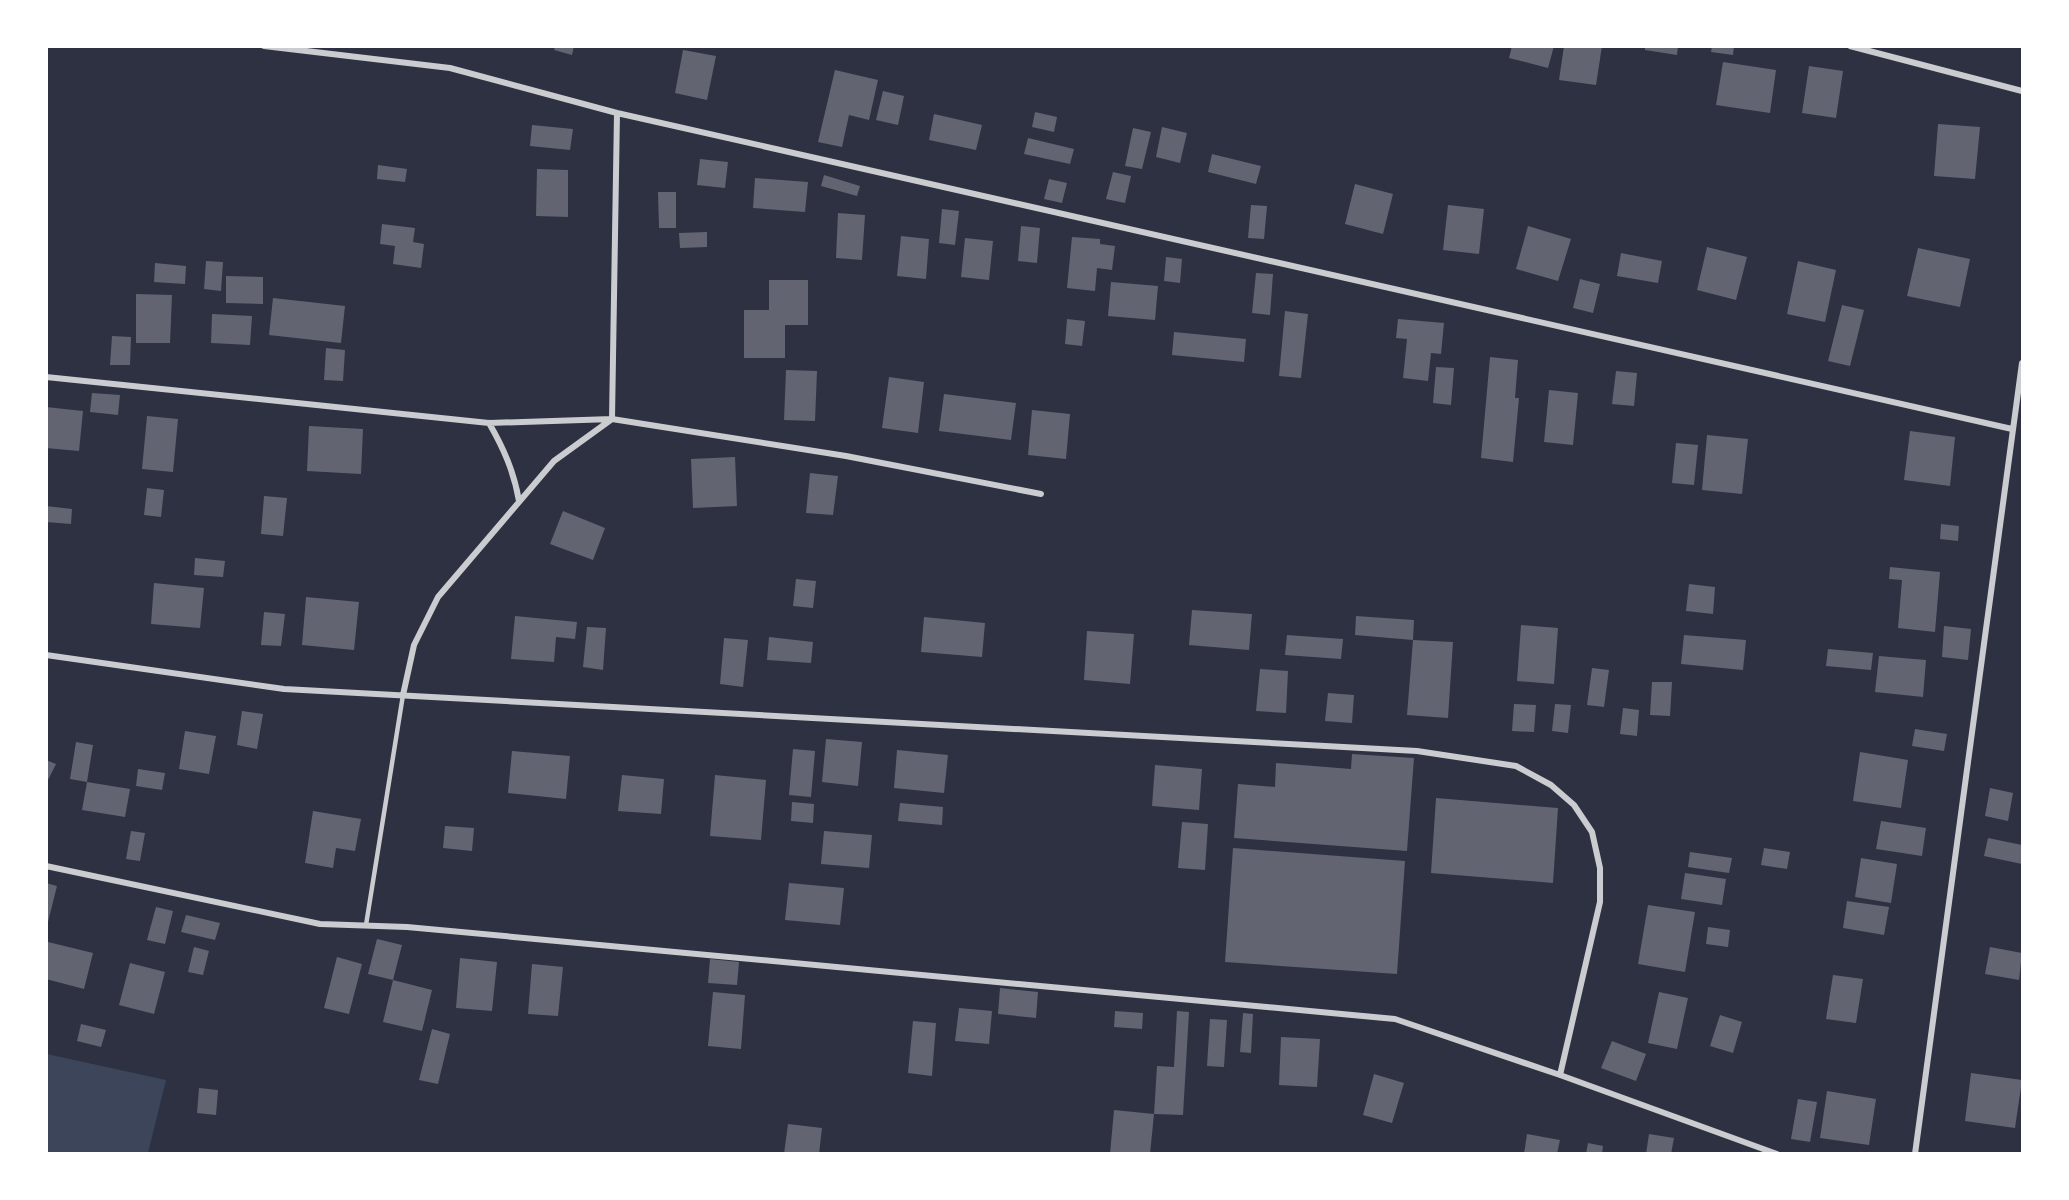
<svg xmlns="http://www.w3.org/2000/svg" width="2069" height="1200" viewBox="0 0 2069 1200" font-family="Commissioner,sans-serif">
	<rect width="100%" height="100%" fill="#2d3142"/>
	<path fill="#3c4559" d="M 47,1054 L 166,1080 L 148,1153 L 47,1153 Z"/>
	<path fill="#626471" d="M 555,46 L 574,46 L 572,55 L 554,50 Z
		M 1512,46 L 1554,46 L 1548,68 L 1509,58 Z
		M 1564,46 L 1602,46 L 1596,85 L 1559,80 Z
		M 1645,46 L 1678,46 L 1677,55 L 1645,50 Z
		M 1712,46 L 1734,46 L 1733,55 L 1711,52 Z
		M 683,50 L 716,56 L 707,100 L 675,93 Z
		M 1723,62 L 1776,70 L 1770,113 L 1716,105 Z
		M 1809,66 L 1843,71 L 1836,118 L 1802,113 Z
		M 835,70 L 878,80 L 869,120 L 849,115 L 842,147 L 818,142 Z
		M 883,91 L 904,96 L 898,125 L 876,120 Z
		M 1035,112 L 1057,117 L 1054,132 L 1032,127 Z
		M 934,114 L 982,125 L 976,150 L 929,140 Z
		M 1938,124 L 1980,127 L 1975,179 L 1934,176 Z
		M 532,125 L 573,129 L 570,150 L 530,146 Z
		M 1162,127 L 1187,133 L 1180,163 L 1156,157 Z
		M 1133,128 L 1151,132 L 1142,169 L 1125,166 Z
		M 1028,138 L 1074,149 L 1070,164 L 1024,154 Z
		M 1212,154 L 1261,166 L 1256,184 L 1208,172 Z
		M 700,159 L 728,162 L 725,188 L 697,185 Z
		M 378,165 L 407,169 L 405,182 L 377,179 Z
		M 537,169 L 568,170 L 568,217 L 536,216 Z
		M 1113,172 L 1131,176 L 1125,203 L 1106,199 Z
		M 824,175 L 860,186 L 857,196 L 821,186 Z
		M 755,178 L 808,182 L 805,212 L 753,208 Z
		M 1049,179 L 1067,183 L 1062,203 L 1044,199 Z
		M 1355,184 L 1393,194 L 1383,234 L 1345,224 Z
		M 658,192 L 676,192 L 676,228 L 659,228 Z
		M 1251,205 L 1267,206 L 1264,239 L 1248,238 Z
		M 1448,205 L 1484,209 L 1479,254 L 1443,250 Z
		M 942,209 L 959,211 L 955,245 L 939,243 Z
		M 838,213 L 865,215 L 862,260 L 836,258 Z
		M 382,224 L 415,228 L 413,242 L 424,244 L 421,268 L 393,264 L 395,246 L 380,244 Z
		M 1021,226 L 1040,228 L 1037,263 L 1018,261 Z
		M 1528,226 L 1571,239 L 1558,281 L 1516,269 Z
		M 707,232 L 707,247 L 680,248 L 679,233 Z
		M 901,236 L 929,239 L 926,279 L 897,276 Z
		M 1072,237 L 1100,239 L 1100,244 L 1115,246 L 1112,270 L 1097,268 L 1095,291 L 1067,288 Z
		M 965,238 L 993,241 L 989,280 L 961,277 Z
		M 1707,247 L 1747,257 L 1736,300 L 1697,290 Z
		M 1918,248 L 1970,259 L 1960,307 L 1907,296 Z
		M 1621,253 L 1662,261 L 1658,283 L 1617,276 Z
		M 1166,257 L 1182,259 L 1180,283 L 1164,281 Z
		M 206,261 L 223,262 L 221,291 L 204,289 Z
		M 1798,261 L 1836,270 L 1825,322 L 1787,314 Z
		M 155,263 L 186,266 L 185,284 L 154,282 Z
		M 1256,273 L 1273,274 L 1270,315 L 1252,313 Z
		M 226,276 L 263,277 L 263,304 L 226,303 Z
		M 1580,279 L 1600,284 L 1593,313 L 1573,308 Z
		M 769,280 L 808,280 L 808,325 L 785,325 L 785,358 L 744,358 L 744,310 L 769,310 Z
		M 1111,282 L 1158,286 L 1155,320 L 1108,316 Z
		M 136,294 L 172,295 L 170,343 L 136,343 Z
		M 273,298 L 345,306 L 341,343 L 269,335 Z
		M 1842,305 L 1864,310 L 1850,366 L 1828,361 Z
		M 1285,311 L 1308,314 L 1301,378 L 1279,376 Z
		M 212,314 L 252,316 L 250,345 L 211,343 Z
		M 1067,319 L 1085,321 L 1082,346 L 1065,344 Z
		M 1398,319 L 1444,323 L 1441,354 L 1431,353 L 1428,381 L 1403,378 L 1407,339 L 1396,338 Z
		M 1174,332 L 1246,339 L 1244,362 L 1172,355 Z
		M 112,336 L 131,337 L 130,365 L 110,365 Z
		M 326,348 L 345,350 L 343,381 L 324,380 Z
		M 1490,357 L 1518,360 L 1515,398 L 1519,398 L 1513,462 L 1481,458 Z
		M 1436,367 L 1454,368 L 1451,405 L 1433,403 Z
		M 786,370 L 817,371 L 815,421 L 784,420 Z
		M 1616,371 L 1637,373 L 1634,406 L 1612,404 Z
		M 889,377 L 924,382 L 918,433 L 882,428 Z
		M 1549,390 L 1578,393 L 1573,445 L 1544,442 Z
		M 92,393 L 120,395 L 118,415 L 90,412 Z
		M 944,394 L 1016,403 L 1011,440 L 939,431 Z
		M 46,407 L 83,411 L 79,451 L 46,448 Z
		M 1032,410 L 1070,414 L 1066,459 L 1028,455 Z
		M 147,416 L 178,419 L 173,472 L 142,469 Z
		M 309,426 L 363,429 L 361,474 L 307,471 Z
		M 1910,431 L 1955,437 L 1950,486 L 1904,480 Z
		M 1707,435 L 1748,439 L 1742,494 L 1702,490 Z
		M 1676,443 L 1698,445 L 1694,485 L 1672,483 Z
		M 735,457 L 737,506 L 693,508 L 691,459 Z
		M 810,473 L 838,476 L 833,515 L 806,513 Z
		M 147,488 L 164,490 L 161,517 L 144,515 Z
		M 264,496 L 287,498 L 283,536 L 261,534 Z
		M 46,506 L 72,509 L 71,524 L 46,522 Z
		M 563,511 L 605,528 L 593,560 L 550,544 Z
		M 1941,524 L 1959,526 L 1958,541 L 1940,539 Z
		M 195,558 L 225,561 L 223,577 L 194,575 Z
		M 1890,567 L 1940,572 L 1935,632 L 1898,628 L 1902,580 L 1889,579 Z
		M 796,579 L 816,581 L 813,608 L 793,606 Z
		M 154,583 L 204,588 L 200,628 L 151,624 Z
		M 1689,584 L 1715,587 L 1713,614 L 1686,611 Z
		M 306,597 L 359,602 L 354,650 L 302,645 Z
		M 1192,610 L 1252,614 L 1249,650 L 1189,645 Z
		M 264,612 L 285,614 L 281,646 L 261,645 Z
		M 515,616 L 577,622 L 575,639 L 556,637 L 554,662 L 511,659 Z
		M 1356,616 L 1414,620 L 1413,640 L 1355,635 Z
		M 924,617 L 985,623 L 982,657 L 921,652 Z
		M 1521,625 L 1558,628 L 1554,684 L 1517,681 Z
		M 1944,626 L 1971,629 L 1968,660 L 1942,657 Z
		M 587,627 L 606,628 L 603,670 L 583,667 Z
		M 1087,631 L 1134,634 L 1130,684 L 1084,680 Z
		M 1287,635 L 1343,639 L 1341,659 L 1285,655 Z
		M 1684,635 L 1746,640 L 1743,670 L 1681,664 Z
		M 769,637 L 813,642 L 811,663 L 767,660 Z
		M 724,638 L 748,640 L 743,687 L 720,684 Z
		M 1413,640 L 1453,642 L 1448,718 L 1407,715 Z
		M 1828,649 L 1873,653 L 1871,670 L 1826,666 Z
		M 1879,656 L 1926,660 L 1923,697 L 1875,692 Z
		M 1592,668 L 1609,670 L 1604,707 L 1587,705 Z
		M 1260,669 L 1288,671 L 1286,713 L 1256,711 Z
		M 1652,682 L 1672,682 L 1670,716 L 1650,715 Z
		M 1328,693 L 1354,695 L 1352,723 L 1325,721 Z
		M 1514,704 L 1536,705 L 1534,732 L 1512,731 Z
		M 1555,704 L 1571,705 L 1568,733 L 1552,731 Z
		M 1623,708 L 1639,710 L 1637,736 L 1620,734 Z
		M 242,711 L 263,714 L 257,749 L 237,745 Z
		M 1915,729 L 1947,734 L 1944,751 L 1912,746 Z
		M 185,731 L 216,736 L 209,774 L 179,769 Z
		M 826,739 L 862,742 L 858,786 L 822,782 Z
		M 76,742 L 93,745 L 87,782 L 130,789 L 125,817 L 82,810 L 87,782 L 70,779 Z
		M 793,749 L 815,751 L 811,797 L 789,795 Z
		M 897,750 L 948,755 L 944,793 L 894,788 Z
		M 512,751 L 570,756 L 566,799 L 508,793 Z
		M 1860,752 L 1908,760 L 1901,808 L 1853,801 Z
		M 1352,754 L 1414,758 L 1407,851 L 1234,838 L 1238,784 L 1275,787 L 1276,763 L 1351,769 Z
		M 46,760 L 56,764 L 46,784 Z
		M 1155,765 L 1202,769 L 1199,810 L 1152,806 Z
		M 138,769 L 165,773 L 162,790 L 136,786 Z
		M 622,775 L 664,779 L 661,814 L 618,811 Z
		M 715,775 L 766,780 L 761,840 L 710,836 Z
		M 1990,788 L 2013,793 L 2008,821 L 1985,816 Z
		M 1436,798 L 1558,808 L 1553,883 L 1431,873 Z
		M 792,802 L 814,804 L 813,823 L 791,821 Z
		M 900,803 L 943,807 L 942,825 L 898,821 Z
		M 313,811 L 361,819 L 355,851 L 336,848 L 333,868 L 305,863 Z
		M 1881,821 L 1926,828 L 1922,856 L 1876,849 Z
		M 1182,822 L 1208,824 L 1205,870 L 1178,868 Z
		M 445,826 L 474,828 L 472,851 L 443,848 Z
		M 131,831 L 145,833 L 140,861 L 126,859 Z
		M 824,831 L 872,835 L 869,868 L 821,864 Z
		M 1988,838 L 2022,845 L 2022,864 L 1984,856 Z
		M 1233,848 L 1405,861 L 1397,974 L 1225,962 Z
		M 1764,848 L 1790,852 L 1787,869 L 1761,865 Z
		M 1690,852 L 1732,858 L 1729,873 L 1688,867 Z
		M 1861,858 L 1897,864 L 1891,903 L 1855,897 Z
		M 1685,873 L 1726,879 L 1722,905 L 1681,899 Z
		M 46,883 L 57,886 L 47,926 L 46,926 Z
		M 789,883 L 844,888 L 840,925 L 785,920 Z
		M 1847,901 L 1889,907 L 1884,935 L 1843,928 Z
		M 1648,905 L 1695,912 L 1685,972 L 1638,964 Z
		M 156,907 L 173,911 L 165,944 L 147,940 Z
		M 186,915 L 220,923 L 215,940 L 181,932 Z
		M 1708,927 L 1730,930 L 1728,947 L 1706,944 Z
		M 377,939 L 402,945 L 393,980 L 368,974 Z
		M 48,942 L 93,953 L 84,989 L 46,979 Z
		M 194,947 L 209,951 L 203,975 L 188,972 Z
		M 1990,947 L 2022,953 L 2019,980 L 1985,974 Z
		M 337,957 L 362,964 L 349,1014 L 324,1008 Z
		M 460,958 L 497,962 L 492,1011 L 456,1008 Z
		M 710,959 L 739,962 L 737,985 L 708,983 Z
		M 130,963 L 165,972 L 154,1014 L 119,1005 Z
		M 532,964 L 563,967 L 558,1016 L 528,1014 Z
		M 1833,975 L 1863,979 L 1856,1023 L 1826,1019 Z
		M 393,980 L 432,990 L 422,1031 L 383,1022 Z
		M 1000,988 L 1038,992 L 1036,1018 L 998,1014 Z
		M 713,992 L 745,995 L 741,1049 L 708,1046 Z
		M 1659,992 L 1688,998 L 1677,1049 L 1648,1043 Z
		M 959,1008 L 992,1011 L 989,1044 L 955,1041 Z
		M 1115,1011 L 1143,1013 L 1142,1029 L 1114,1027 Z
		M 1177,1011 L 1189,1012 L 1183,1115 L 1154,1114 L 1150,1154 L 1110,1154 L 1114,1110 L 1154,1114 L 1157,1066 L 1174,1067 Z
		M 1243,1013 L 1253,1014 L 1251,1053 L 1240,1052 Z
		M 1720,1015 L 1742,1022 L 1733,1053 L 1710,1046 Z
		M 1210,1019 L 1227,1020 L 1224,1067 L 1207,1066 Z
		M 913,1021 L 936,1023 L 932,1076 L 908,1073 Z
		M 81,1024 L 106,1030 L 101,1047 L 77,1041 Z
		M 432,1029 L 450,1034 L 438,1084 L 419,1080 Z
		M 1281,1037 L 1320,1039 L 1317,1087 L 1279,1085 Z
		M 1612,1041 L 1646,1054 L 1636,1081 L 1601,1068 Z
		M 1971,1073 L 2022,1080 L 2015,1128 L 1965,1121 Z
		M 1374,1074 L 1404,1083 L 1392,1123 L 1363,1115 Z
		M 199,1088 L 218,1090 L 216,1115 L 197,1113 Z
		M 1827,1091 L 1876,1099 L 1869,1145 L 1820,1138 Z
		M 1798,1099 L 1817,1102 L 1810,1142 L 1791,1139 Z
		M 788,1124 L 822,1128 L 819,1154 L 784,1154 Z
		M 1527,1134 L 1560,1140 L 1557,1154 L 1524,1154 Z
		M 1649,1134 L 1674,1138 L 1671,1154 L 1646,1154 Z
		M 1588,1143 L 1603,1146 L 1602,1154 L 1586,1154 Z"/>
	<g fill="none" stroke-linecap="round" stroke-linejoin="round">
		<path stroke="#caccd0" stroke-width="4.5" d="M 366,925 L 403,695"/>
		<path stroke="#caccd0" stroke-width="6" d="M 264,46 L 450,68 L 617,113 L 2012,429
			M 1850,46 L 2022,91
			M 46,377 L 489,423 L 612,419 L 846,456 L 1041,494
			M 489,423 C 504,449 514,472 519,501
			M 46,655 L 284,689 L 1417,751 L 1516,766 L 1551,785 L 1574,805 L 1592,832 L 1600,868 L 1600,902 L 1560,1075
			M 403,695 L 414,645 L 438,597 L 554,461 L 612,419 L 617,113
			M 46,866 L 320,924 L 407,927 L 1395,1019 L 1560,1075 L 1777,1154
			M 1915,1154 L 2022,363"/>
	</g>
	<rect width="2069" height="1200" fill="none" stroke="#ffffff" stroke-width="96"/>
</svg>
